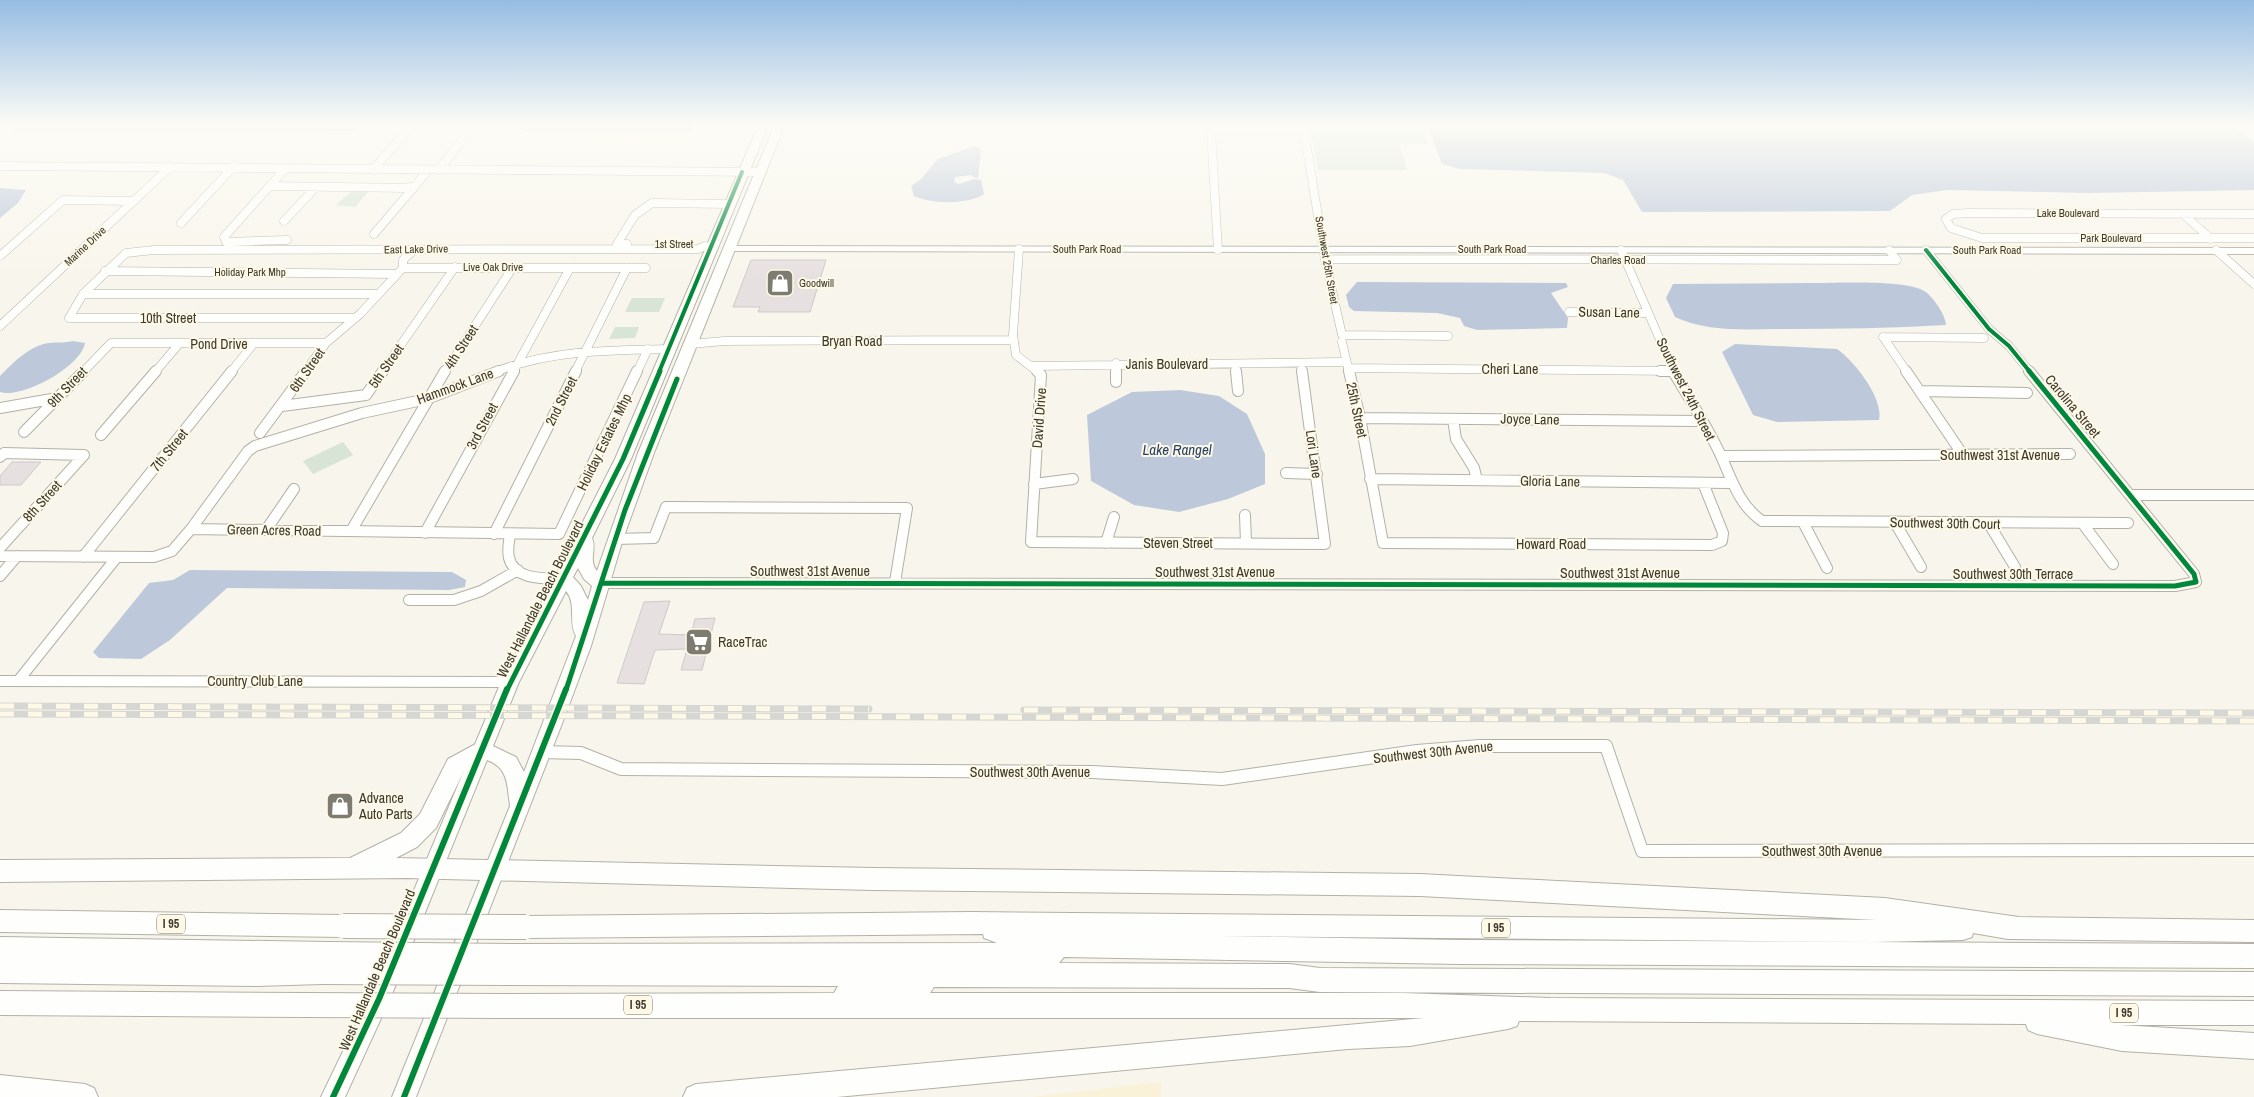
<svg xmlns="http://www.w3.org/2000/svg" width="2254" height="1097" viewBox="0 0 2254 1097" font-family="'Archivo Narrow',sans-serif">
	<rect width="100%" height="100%" fill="#f8f6ec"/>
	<path fill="#f9f2d8" d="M 1161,1082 L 1161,1097 L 1030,1097 Z"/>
	<path fill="#d7e4d6" d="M 1309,124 L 1422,124 L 1428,144 L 1399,144 L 1407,170 L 1318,170 Z
		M 353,190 L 369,191 L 355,207 L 336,205 Z
		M 632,298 L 665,298 L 659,312 L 625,312 Z
		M 615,327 L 639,327 L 635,338 L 609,339 Z
		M 343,442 L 353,455 L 313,474 L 303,461 Z"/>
	<path fill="#bdc9da" d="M 2,124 L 370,124 L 353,131 L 19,132 Z
		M 514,124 L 694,124 L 690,133 L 529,132 L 516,128 Z
		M 1427,124 L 2222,124 L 2246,135 L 2254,142 L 2254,190 L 2089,193 L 1947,190 L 1912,195 L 1890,211 L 1642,212 L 1623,180 L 1604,173 L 1460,169 L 1442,164 Z
		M 975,146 L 981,150 L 978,178 L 973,177 L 972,175 L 955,177 L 954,182 L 959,184 L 974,179 L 981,180 L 984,194 C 967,205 932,204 914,196 L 911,186 L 920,180 L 938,159 Z
		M 0,188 L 26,190 L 18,203 L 0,218 Z
		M 1357,282 L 1566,283 L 1568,287 L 1551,293 L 1568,318 L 1567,328 L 1477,330 L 1464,326 L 1460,318 L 1437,313 L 1354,311 L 1349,307 L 1346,295 Z
		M 1811,283 C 1835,283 1909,279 1926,292 C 1935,300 1945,314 1946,325 C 1892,328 1839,329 1785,329 C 1748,329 1709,333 1675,317 L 1666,298 L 1673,284 Z
		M 73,341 L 85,343 C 81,367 22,399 0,392 L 0,376 C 13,363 30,345 49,343 C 57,342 65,343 73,341 Z
		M 1735,344 L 1837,349 C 1854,361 1884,398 1879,420 L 1777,422 L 1753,415 L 1722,352 Z
		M 1180,390 L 1219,396 L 1247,414 L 1265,454 L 1265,484 L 1228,499 L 1179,512 L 1134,505 L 1091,481 L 1087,415 L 1132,392 Z
		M 190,570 L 452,572 L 466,580 L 465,587 L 449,590 L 227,588 L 170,640 L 141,659 L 99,658 L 93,652 L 149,583 L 173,580 Z"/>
	<path fill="#e7e0e0" stroke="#cfc8c8" d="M 751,260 L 826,260 L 810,312 L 758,312 L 760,307 L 733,307 Z
		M 12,462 L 41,462 L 21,485 L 0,485 L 0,476 Z
		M 670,601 L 659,634 L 691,635 L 695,619 L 715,618 L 702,670 L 681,670 L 687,649 L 655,650 L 644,684 L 617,683 L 644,602 Z"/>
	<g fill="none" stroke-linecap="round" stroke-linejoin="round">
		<g stroke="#b3b1a7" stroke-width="9">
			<path id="street-far2" d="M 1303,124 L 1325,259 L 1342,335 L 1448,336
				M 0,166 L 761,172
				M 285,169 L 224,237 L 226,242 L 287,240
				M 373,170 L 412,124
				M 439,170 L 474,124
				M 270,186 L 405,188 L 415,186 L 428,170
				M 2183,214 L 2211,239
				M 2254,214 L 1968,213 L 1953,214 L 1946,219 L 1951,228 L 1982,238 L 2254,238
				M 284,221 L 316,187
				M 181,223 L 235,165
				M 374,234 L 415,186
				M 627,244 L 617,244 L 635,215 L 652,203 L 730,204
				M 1019,249 L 1013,335 L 1016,355 L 1038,372
				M 1218,250 L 1211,130 L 1304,129
				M 1621,250 L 1674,372
				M 1926,250 L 1989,329 L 2009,346 L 2030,372
				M 2216,250 L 2254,284
				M 0,256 L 63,200 L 132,201
				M 1325,259 L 1897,260 L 1889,250
				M 403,268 L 403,260 L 415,249
				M 105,271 L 395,274
				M 83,294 L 377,294
				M 1569,312 L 1648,313
				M 355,318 L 69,318 L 83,294 L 126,253 L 154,250 L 698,249 L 705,246
				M 0,326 L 170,167
				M 1883,337 L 1907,372
				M 1883,337 L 1984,338
				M 1342,342 L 1349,372
				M 691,344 L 724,341 L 1014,340
				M 1116,363 L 1116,372
				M 1235,364 L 1236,372
				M 1301,364 L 1302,372
				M 1033,366 L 1341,362
				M 1348,368 L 1673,371
				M 83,372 L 111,343 L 326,343
				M 155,372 L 179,344
				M 231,372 L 254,343
				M 305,372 L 326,343 L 360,314 L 403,268 L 646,268
				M 382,372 L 455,267
				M 445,372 L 513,267
				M 495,372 C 550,350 610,350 668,349
				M 513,372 L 570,268
				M 575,372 L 627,268
				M 637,372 L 648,349"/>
		</g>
		<g stroke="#b3b1a7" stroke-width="12">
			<path id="street-far1" d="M 1037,371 L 1041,375 L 1031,542 L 1325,544 L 1302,371
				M 1116,371 L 1116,382
				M 1236,371 L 1238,391
				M 1349,371 L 1360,418 L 1383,543 L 1712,545 L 1722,541 L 1723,533 L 1703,483
				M 1660,371 L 1673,371
				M 1673,371 C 1689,399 1708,427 1721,456 C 1732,480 1739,505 1762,521 L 2128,523
				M 1906,371 L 1963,455
				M 1920,391 L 2027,393
				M 282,406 L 366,395 L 383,371
				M 0,408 L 57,398
				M 1360,418 L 1700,421
				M 1453,419 L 1456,439 L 1474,468 L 1477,480
				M 24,432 L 84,371
				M 260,433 L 306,371
				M 101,435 L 156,371
				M 1721,456 L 2070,454
				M 0,457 L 4,453 L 84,455
				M 1286,473 L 1317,474
				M 1370,479 L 1731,483
				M 1034,484 L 1073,479
				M 2131,495 L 2254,495
				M 1245,515 L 1246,543
				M 1894,521 L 1921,567
				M 1803,522 L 1827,568
				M 1989,524 L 2015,567
				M 2083,524 L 2113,564
				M 191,529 L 559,534 L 637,371
				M 266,530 L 294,489
				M 351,531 L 445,371
				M 425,533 L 514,371
				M 494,534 L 576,371
				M 510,534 C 509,542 507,550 509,558 C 515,581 545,578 564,579
				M 615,539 L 654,538 L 666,507 L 907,508 L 895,582
				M 1106,543 L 1114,517
				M 0,548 L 84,455
				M 0,556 L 154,557 L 172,551 L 191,529 L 248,451 L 255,446 L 362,413 L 427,399 L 499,371
				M 83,557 L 232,371
				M 0,576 L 17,556
				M 601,583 L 2175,586 L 2196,582 L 2194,574 L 2029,371
				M 409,600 L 454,600 L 481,591 L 518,570
				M 0,681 L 510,682
				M 18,681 L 117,557"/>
		</g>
		<g stroke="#b3b1a7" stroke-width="14">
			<path id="street" d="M 541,752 L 581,753 L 621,769 L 1092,772 L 1222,779 L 1417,751 L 1480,746 L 1606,746 L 1642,851 L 2254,850"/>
		</g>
		<g stroke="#b3b1a7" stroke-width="2">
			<path id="secondary" d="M 730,246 L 2254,248 L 2254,254 L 726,251 L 726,247 Z"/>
		</g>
		<g stroke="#b3b1a7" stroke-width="2">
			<path id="primary" d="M 759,124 L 769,124 L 631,459 L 592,538 C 597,549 588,561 597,571 L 638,453 L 775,124 L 785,124 L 654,453 L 623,539 L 591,646 L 565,716 L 416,1097 L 392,1097 L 510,806 C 507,786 509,768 487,760 L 390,999 L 345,1097 L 321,1097 L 371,993 L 501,682 L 615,459 ZM 578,568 L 584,579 L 592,586 L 588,600 L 581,586 L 573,577 ZM 566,591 C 577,604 568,623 576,636 L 524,772 L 516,757 L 493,746 L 519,682 Z"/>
		</g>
		<g stroke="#b3b1a7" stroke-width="2">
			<path id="highway" d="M 481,741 L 489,744 L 492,750 L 489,756 L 464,771 L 436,828 L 417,847 L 396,858 L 873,868 L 1420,874 L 1885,898 L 2019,917 L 2254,920 L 2254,942 L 2008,939 L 1973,933 L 1972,937 L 1963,940 L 1873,942 L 1218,936 L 1459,940 L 2254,944 L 2254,968 L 1459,964 L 1064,957 L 1059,963 L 1289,964 L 1320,968 L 2254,972 L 2254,996 L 1320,992 L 1289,988 L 934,987 L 930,993 L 1402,993 L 1550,998 L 2254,1001 L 2254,1025 L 2120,1025 L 2254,1033 L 2254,1059 L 2122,1051 L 2037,1034 L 2028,1030 L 2026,1024 L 1519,1021 L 1517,1026 L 1508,1029 L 1410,1046 L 1348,1049 L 837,1097 L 683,1097 L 687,1088 L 696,1084 L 1424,1018 L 502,1018 L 493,1015 L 489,1006 L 493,997 L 502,994 L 834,993 L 838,986 L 507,985 L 498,981 L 495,973 L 498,965 L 503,963 L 500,956 L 503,948 L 512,944 L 997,943 L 984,938 L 983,934 L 526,938 L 517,935 L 514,927 L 517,919 L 526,916 L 972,912 L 1877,920 L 1420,896 L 873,890 L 407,878 L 0,882 L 0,860 L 350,858 L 401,833 L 420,814 L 448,759 Z
				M 0,910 L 343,915 L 352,918 L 355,926 L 352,934 L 343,937 L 0,932 Z
				M 0,937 L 329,942 L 338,946 L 341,954 L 338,962 L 331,965 L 334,972 L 331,980 L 322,984 L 257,986 L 0,983 Z
				M 0,991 L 307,993 L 316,996 L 320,1005 L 316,1014 L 307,1017 L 0,1015 Z
				M 0,1075 L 85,1084 L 94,1088 L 98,1097 L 0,1097 Z"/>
		</g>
		<use href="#street-far2" stroke="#fefefc" stroke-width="8"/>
		<use href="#street-far1" stroke="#fefefc" stroke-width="10"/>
		<use href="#street" stroke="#fefefc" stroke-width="12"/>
		<use href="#secondary" fill="#fefefc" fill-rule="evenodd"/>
		<use href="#primary" fill="#fefefc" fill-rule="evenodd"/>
		<use href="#highway" fill="#fefefc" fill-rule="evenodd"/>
		<g stroke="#d6d6d2" stroke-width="7">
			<path id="rail" d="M 0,706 L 869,709
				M 1024,710 L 2254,713
				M 0,714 L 2254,721"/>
		</g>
		<use href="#rail" stroke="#fef9e6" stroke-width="5" stroke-dasharray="14" stroke-linecap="butt"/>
		<g stroke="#b3b1a7" stroke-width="26" stroke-linecap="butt">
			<path id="highway-bridge" d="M 343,926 L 526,927
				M 329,954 L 512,956
				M 322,972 L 507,973
				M 307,1005 L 502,1006"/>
		</g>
		<use href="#highway-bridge" stroke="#fefefc" stroke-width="24"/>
		<g stroke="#fef9e6" stroke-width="6">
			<path id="cycleway-far2" d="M 1926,250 L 1989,329 L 2009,346 L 2030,372
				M 659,372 L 742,172"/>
		</g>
		<g stroke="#fef9e6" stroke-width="8">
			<path id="cycleway-far1" d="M 601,583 L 2175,586 L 2196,582 L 2194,574 L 2029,371
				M 507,690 L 623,459 L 660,371
				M 566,690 L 625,510 L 677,379"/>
		</g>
		<g stroke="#fef9e6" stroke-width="9">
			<path id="cycleway" d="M 333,1097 L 379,999 L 507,689
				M 404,1097 L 566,689"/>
		</g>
		<use href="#cycleway-far2" stroke="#00873e" stroke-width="4"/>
		<use href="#cycleway-far1" stroke="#00873e" stroke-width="5"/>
		<use href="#cycleway" stroke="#00873e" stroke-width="6"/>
	</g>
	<linearGradient id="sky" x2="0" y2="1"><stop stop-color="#97bce2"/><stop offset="0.45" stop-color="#fcfbf6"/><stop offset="1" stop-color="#fcfbf6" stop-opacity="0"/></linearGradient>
	<rect width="2254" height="278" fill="url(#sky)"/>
	<defs>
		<g id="shop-square" transform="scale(1.4375)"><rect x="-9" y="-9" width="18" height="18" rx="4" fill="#7e7b70" stroke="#fef9e6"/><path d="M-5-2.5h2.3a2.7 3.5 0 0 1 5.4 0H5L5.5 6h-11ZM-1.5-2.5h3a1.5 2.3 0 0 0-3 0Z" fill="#fff"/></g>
		<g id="supermarket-square" transform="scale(1.4375)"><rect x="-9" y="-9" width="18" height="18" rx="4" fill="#7e7b70" stroke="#fef9e6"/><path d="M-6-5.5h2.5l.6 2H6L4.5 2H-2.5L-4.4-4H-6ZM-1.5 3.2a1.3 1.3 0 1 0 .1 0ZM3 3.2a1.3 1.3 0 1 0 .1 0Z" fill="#fff"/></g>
	</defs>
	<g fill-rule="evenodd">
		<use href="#shop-square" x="780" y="283"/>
		<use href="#supermarket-square" x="699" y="642"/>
		<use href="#shop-square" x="340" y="806"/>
	</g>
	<g text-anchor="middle" stroke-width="4" stroke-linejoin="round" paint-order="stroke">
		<g font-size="11" fill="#3d392d" stroke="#fef9e6">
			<text x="2068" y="217">Lake Boulevard</text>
			<text x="2111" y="242">Park Boulevard</text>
			<text x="674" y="248">1st Street</text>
			<text transform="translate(85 246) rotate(-43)" y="4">Marine Drive</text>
			<text transform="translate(416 249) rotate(-1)" y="4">East Lake Drive</text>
			<text x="1087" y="253">South Park Road</text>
			<text x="1492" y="253">South Park Road</text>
			<text x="1987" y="254">South Park Road</text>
			<text transform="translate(1327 260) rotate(80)" y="4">Southwest 25th Street</text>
			<text x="1618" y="264">Charles Road</text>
			<text x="493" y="271">Live Oak Drive</text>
			<text x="250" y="276">Holiday Park Mhp</text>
		</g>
		<g font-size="11" fill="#3d392d" stroke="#fef9e6" text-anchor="start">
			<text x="799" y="287">Goodwill</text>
		</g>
		<g fill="#fef9e6" stroke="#777364" stroke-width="1">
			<rect x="157" y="914.5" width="28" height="19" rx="4"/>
			<rect x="1482" y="918.5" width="28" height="19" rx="4"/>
			<rect x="624" y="995.5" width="28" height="19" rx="4"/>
			<rect x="2110" y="1003.5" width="28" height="19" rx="4"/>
		</g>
		<g font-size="12" font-weight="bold" fill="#3d392d">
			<text x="171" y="928">I 95</text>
			<text x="1496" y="932">I 95</text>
			<text x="638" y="1009">I 95</text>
			<text x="2124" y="1017">I 95</text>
		</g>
		<g font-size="14" fill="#3d392d" stroke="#fef9e6">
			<text transform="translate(1609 312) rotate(1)" y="5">Susan Lane</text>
			<text x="168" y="323">10th Street</text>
			<text x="852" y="346">Bryan Road</text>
			<text x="219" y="349">Pond Drive</text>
			<text transform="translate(461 347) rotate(-57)" y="5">4th Street</text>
			<text x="1167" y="369">Janis Boulevard</text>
			<text transform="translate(386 366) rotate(-55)" y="5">5th Street</text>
			<text x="1510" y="374">Cheri Lane</text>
			<text transform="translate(307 370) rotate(-55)" y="5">6th Street</text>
			<text transform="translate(455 386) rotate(-20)" y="5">Hammock Lane</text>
			<text transform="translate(67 387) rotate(-46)" y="5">9th Street</text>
			<text transform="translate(1686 389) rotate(63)" y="5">Southwest 24th Street</text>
			<text transform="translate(561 401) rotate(-63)" y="5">2nd Street</text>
			<text transform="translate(2073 406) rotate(50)" y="5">Carolina Street</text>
			<text transform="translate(1357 410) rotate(78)" y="5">25th Street</text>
			<text transform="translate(1039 418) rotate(-86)" y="5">David Drive</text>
			<text transform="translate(1530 419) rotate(1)" y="5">Joyce Lane</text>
			<text transform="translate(482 426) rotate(-62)" y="5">3rd Street</text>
			<text transform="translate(604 442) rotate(-64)" y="5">Holiday Estates Mhp</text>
			<text transform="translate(169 450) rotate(-51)" y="5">7th Street</text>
			<text transform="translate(1314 454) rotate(82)" y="5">Lori Lane</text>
			<text x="2000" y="460">Southwest 31st Avenue</text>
			<text transform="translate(1550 481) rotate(1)" y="5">Gloria Lane</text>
			<text transform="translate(42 501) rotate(-48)" y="5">8th Street</text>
			<text transform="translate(1945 523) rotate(1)" y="5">Southwest 30th Court</text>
			<text transform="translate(274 530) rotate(1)" y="5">Green Acres Road</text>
			<text x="1178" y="548">Steven Street</text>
			<text x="1551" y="549">Howard Road</text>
			<text x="810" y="576">Southwest 31st Avenue</text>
			<text x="1215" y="577">Southwest 31st Avenue</text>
			<text x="1620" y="578">Southwest 31st Avenue</text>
			<text x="2013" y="579">Southwest 30th Terrace</text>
			<text transform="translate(540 599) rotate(-63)" y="5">West Hallandale Beach Boulevard</text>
			<text x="255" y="686">Country Club Lane</text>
			<text transform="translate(1433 752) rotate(-6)" y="5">Southwest 30th Avenue</text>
			<text x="1030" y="777">Southwest 30th Avenue</text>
			<text x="1822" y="856">Southwest 30th Avenue</text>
			<text transform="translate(377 970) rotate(-67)" y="5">West Hallandale Beach Boulevard</text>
		</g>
		<g font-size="14" fill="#3d392d" stroke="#fef9e6" text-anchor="start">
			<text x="718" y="647">RaceTrac</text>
			<text x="359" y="803">Advance<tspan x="359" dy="16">Auto Parts</tspan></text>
		</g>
		<g font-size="15" font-style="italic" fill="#274169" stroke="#fef9e6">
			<text x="1177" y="455">Lake Rangel</text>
		</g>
	</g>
</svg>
